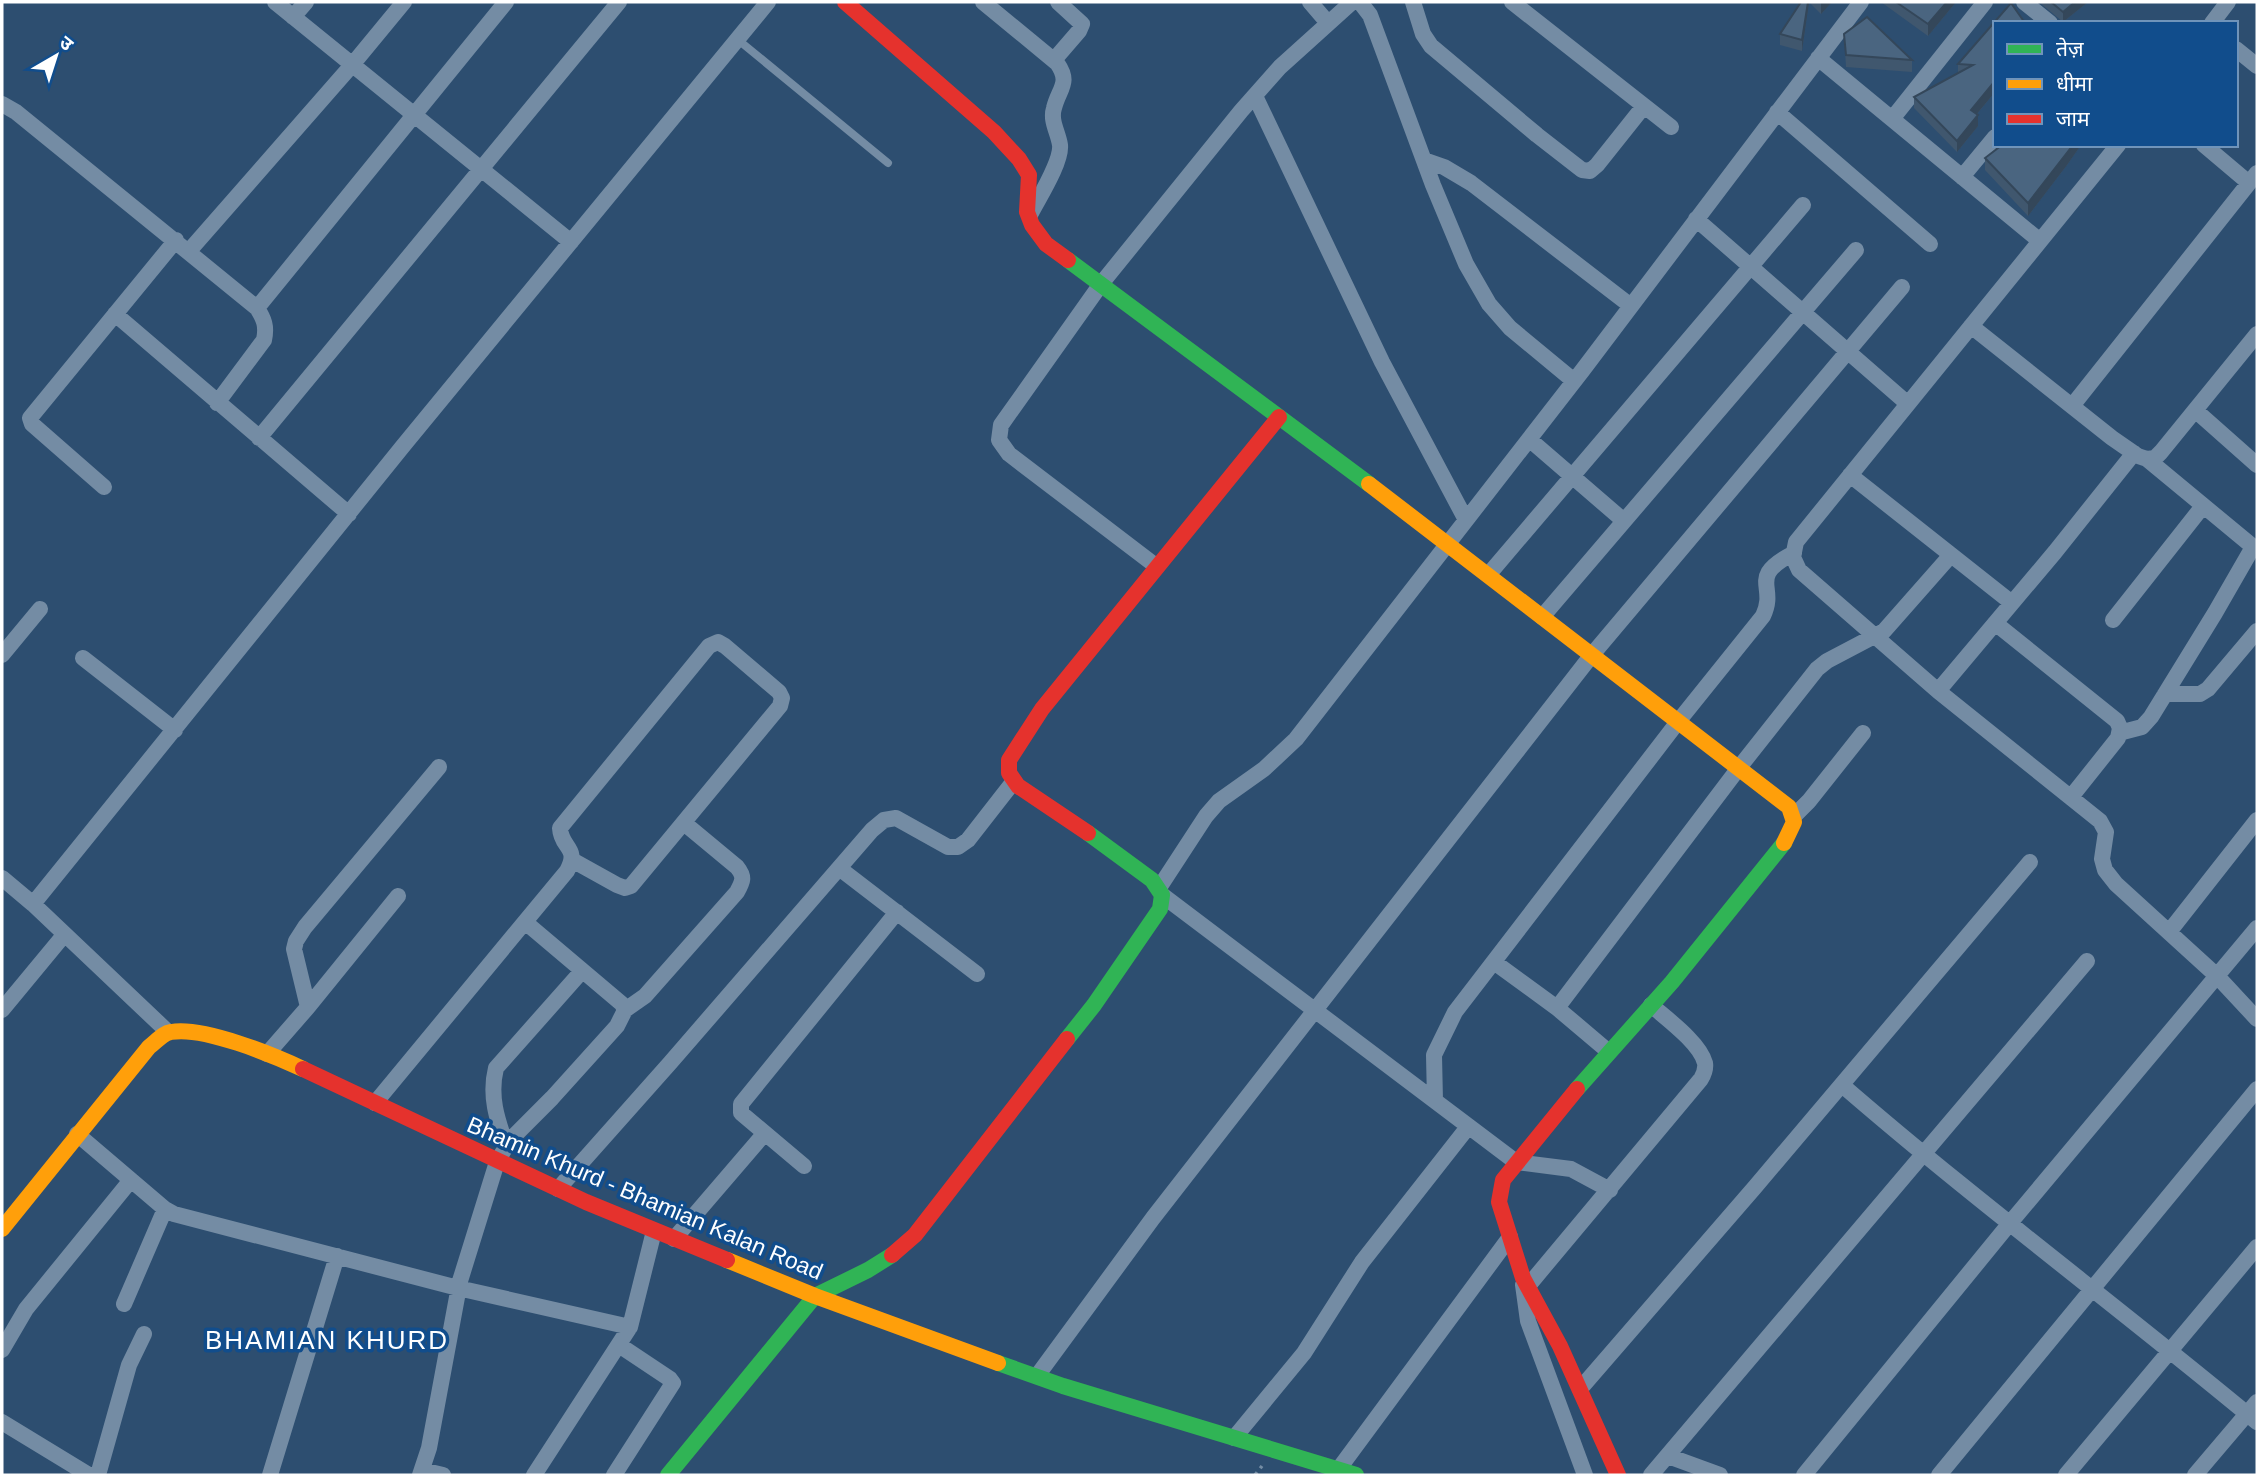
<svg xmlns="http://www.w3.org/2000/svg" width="2259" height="1477" viewBox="0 0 2259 1477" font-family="Arial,'Noto Sans Devanagari',sans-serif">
	<rect width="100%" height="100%" fill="#2d4e70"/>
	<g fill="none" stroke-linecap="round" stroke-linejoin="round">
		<path stroke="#748ca4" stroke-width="3.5" stroke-dasharray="3.5 5" stroke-linecap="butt" d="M 1255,1475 L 1262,1466"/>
		<path stroke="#748ca4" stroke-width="8" d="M 737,39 L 888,163"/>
		<path stroke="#748ca4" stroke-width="16" d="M 275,2 L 571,242
			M 983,2 L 1057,63 C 1071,83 1059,88 1054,108 C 1050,121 1058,132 1060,145 C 1062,162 1038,199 1030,215
			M 1310,2 L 1328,23
			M 1360,2 L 1370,15 L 1433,185 L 1466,264 L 1489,304 L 1510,328 L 1574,381
			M 1413,2 L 1423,34 L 1431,46 L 1537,135 L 1582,170 L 1590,171 L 1597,165 L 1644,106
			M 1512,2 L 1671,127
			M 2024,2 L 2050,23
			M 293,17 L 306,2
			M 2212,23 L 2228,2
			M 2236,49 L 2257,66
			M 1818,58 L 2040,241
			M 1054,60 L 1079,31 L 1082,24 L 1058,2
			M 1255,96 L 1382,362 L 1466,520
			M 2,104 L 16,112 L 257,308 C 264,319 267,326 264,340 L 217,403
			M 1777,112 L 1930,244
			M 1892,119 L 1985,2
			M 2118,145 L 1796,542 L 1793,557 L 1799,570 L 1938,691 L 2100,821 L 2106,832 L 2102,859 L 2105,870 L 2116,884 L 2217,976 L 2257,1019
			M 2204,145 L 2249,183
			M 1424,160 L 1444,167 L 1471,183 L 1631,306
			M 1962,177 L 1995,137
			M 1696,219 L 1908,404
			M 189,251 L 352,65 L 404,2
			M 257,308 L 506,2
			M 115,314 L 349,514
			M 1971,326 L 2112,438 L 2138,456 L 2147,459 L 2155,458 L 2161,452 L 2257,334
			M 2072,406 L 2257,173
			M 2195,410 L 2257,465
			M 259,438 L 619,2
			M 1529,439 L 1624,521
			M 2147,459 L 2257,550
			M 1850,475 L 2012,603
			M 104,487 L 32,424 L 30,418 L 176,240
			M 1156,566 L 1009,454 L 999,440 L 1001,425 L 1101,284 L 1241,111 L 1280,67 L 1352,2
			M 1489,574 L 1803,205
			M 1542,617 L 1856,250
			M 2113,620 L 2203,506
			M 1995,623 L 2117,721 L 2120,728 L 2118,738 L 2071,797
			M 2,655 L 40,609
			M 83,658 L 175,730
			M 1938,691 L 2055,552 L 2134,453
			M 2165,694 L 2200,694 L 2208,689 L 2257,631
			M 2119,733 L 2142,727 L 2151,717 L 2215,613 L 2253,547
			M 1795,815 L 1809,801 L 1863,733
			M 839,868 L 977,974
			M 2,878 L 33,904 L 168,1032
			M 1159,888 L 1206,816 L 1219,801 L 1264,769 L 1296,739 L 1582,371 L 1861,2
			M 1162,895 L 1516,1162 L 1571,1169 L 1610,1190
			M 33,904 L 403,446 L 768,2
			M 2169,932 L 2257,820
			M 1494,962 L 1557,1008 L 1609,1052
			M 308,1007 L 294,949 L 296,941 L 305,927 L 439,767
			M 1557,1008 L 1738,769 L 1817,669 L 1827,661 L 1884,631 L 1951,555
			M 2,1010 L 64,935
			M 625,1010 L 645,996 L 737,892 C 743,881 745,877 737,867 L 684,823
			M 267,1054 L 308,1007 L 398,896
			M 1842,1085 C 1977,1202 2120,1308 2257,1422
			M 1435,1101 L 1434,1055 L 1455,1012 L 1677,723 L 1763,616 C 1778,585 1746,578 1794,553
			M 375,1103 L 567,871 C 580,847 561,849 560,828 L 709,646 L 718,642 L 725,646 L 779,692 L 782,698 L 780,706 L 631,886 L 625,888 L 617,885 L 572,860
			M 77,1134 L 165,1209 L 174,1214 L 458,1288 L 630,1327
			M 506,1145 C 497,1119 489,1096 496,1068 L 582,971
			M 804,1166 L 741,1113 L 741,1104 L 897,912
			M 558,1189 L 670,1063 L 872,830 L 884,820 L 896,818 L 948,847 L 958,847 L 968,840 L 1014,781
			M 674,1239 L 765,1133
			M 1523,1285 L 1528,1321 L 1585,1475
			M 1528,1286 L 1701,1079 C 1704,1074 1706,1069 1705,1063 C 1700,1043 1667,1019 1651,1005
			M 124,1304 L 165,1209
			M 2,1350 L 26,1309 L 131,1180
			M 1037,1376 L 1153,1218 L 1591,656 L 1902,287
			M 1580,1389 L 1755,1187 L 2030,862
			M 2,1422 L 89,1475
			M 1234,1438 L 1304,1353 L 1362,1262 L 1468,1127
			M 1668,1456 L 1720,1475
			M 422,1470 L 443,1475
			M 1338,1470 L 1510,1237
			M 98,1475 L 129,1365 L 144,1334
			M 270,1475 L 337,1256
			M 420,1475 L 429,1448 L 460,1281 L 497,1162 L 510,1140 L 552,1098 L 617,1026 L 625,1010 L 622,1004 L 525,922
			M 534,1475 L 630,1327 L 654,1231
			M 614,1475 L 673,1383 L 670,1379 L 619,1345
			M 1651,1475 L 2087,961
			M 1804,1475 L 2010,1223 L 2257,928
			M 1939,1475 L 2257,1089
			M 2066,1475 L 2257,1247
			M 2195,1475 L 2257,1402"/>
		<path stroke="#30b455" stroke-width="16" d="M 1068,260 L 1369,484
			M 1067,1039 L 1094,1005 L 1160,909 L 1162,895 L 1152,880 L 1088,833
			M 1577,1089 L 1672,982 L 1784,843
			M 998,1363 L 1063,1386 L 1356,1475
			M 668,1475 L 815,1296 L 868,1270 L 892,1255"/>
		<path stroke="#ff9f0a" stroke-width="16" d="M 1369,484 L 1789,807 L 1794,822 L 1784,843
			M 2,1229 L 149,1047 C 156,1042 163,1033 171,1032 C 203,1026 273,1055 303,1069
			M 727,1260 L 815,1296 L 998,1363"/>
		<path stroke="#e5322d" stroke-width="16" d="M 845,2 L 994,132 L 1019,159 L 1029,175 L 1027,212 L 1032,225 L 1046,244 L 1068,260
			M 1088,833 L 1018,786 L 1009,773 L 1009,760 L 1042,709 L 1279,417
			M 303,1069 L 586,1202 L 727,1260
			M 1577,1089 L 1503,1180 L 1499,1202 L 1523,1278 L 1560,1346 L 1618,1475
			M 892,1255 L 915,1235 L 1067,1039"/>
	</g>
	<path fill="#40576e" d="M 1801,2 L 1832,2 L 1821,14 L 1809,2 L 1802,51 L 1780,45 L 1780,34 Z
		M 1881,2 L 1956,2 L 1928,36 Z
		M 2039,2 L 2088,2 L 2063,22 Z
		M 2011,3 L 1995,92 L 1977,114 L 1978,126 L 1957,152 L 1914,108 L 1914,97 L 1958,73 L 1958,64 Z
		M 1844,34 L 1912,60 L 1912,72 L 1846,67 Z
		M 2002,145 L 2081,145 L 2067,165 L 2028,216 L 1985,170 L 1985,158 Z"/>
	<path fill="#34475a" d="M 1808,2 L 1809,2 L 1802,51 L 1802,40 Z
		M 1822,2 L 1832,2 L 1821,14 L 1821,3 Z
		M 1947,2 L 1956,2 L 1928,36 L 1928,24 Z
		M 2075,2 L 2088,2 L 2063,22 L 2063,12 Z
		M 1995,81 L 1995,92 L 1971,121 L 1971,110 Z
		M 1978,115 L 1978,126 L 1957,152 L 1957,141 Z
		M 2073,145 L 2081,145 L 2067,165 L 2028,216 L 2028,203 Z"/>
	<path fill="#4a6580" stroke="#34475a" stroke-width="2" d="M 1801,2 L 1808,2 L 1802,40 L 1780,34 Z
		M 1896,2 L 1947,2 L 1928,24 Z
		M 2051,2 L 2075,2 L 2063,12 Z
		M 2011,3 L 2025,23 L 1995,23 L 1995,81 L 1971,110 L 1978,115 L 1957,141 L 1914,97 L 1973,65 L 1958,64 Z
		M 1867,17 L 1912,60 L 1846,55 L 1844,34 Z
		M 2002,145 L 2073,145 L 2028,203 L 1985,158 Z"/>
	<g text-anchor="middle" stroke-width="7" stroke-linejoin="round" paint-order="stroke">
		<g font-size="23" fill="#fff" stroke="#114d8c">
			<text transform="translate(645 1198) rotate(23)" y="8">Bhamin Khurd - Bhamian Kalan Road</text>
		</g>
		<g font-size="26" letter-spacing="2" fill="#fff" stroke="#114d8c">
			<text x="327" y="1349">BHAMIAN KHURD</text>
		</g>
	</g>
	<rect width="2259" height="1477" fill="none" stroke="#ffffff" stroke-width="7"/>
	<rect x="1993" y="21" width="245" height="126" fill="#114d8c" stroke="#7094ba" stroke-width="2"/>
	<rect x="2007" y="44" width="35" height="10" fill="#30b455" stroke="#7094ba" stroke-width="2"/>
	<text x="2056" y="56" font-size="21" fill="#ffffff">तेज़</text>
	<rect x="2007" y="79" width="35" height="10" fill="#ff9f0a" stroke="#7094ba" stroke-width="2"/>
	<text x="2056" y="91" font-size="21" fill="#ffffff">धीमा</text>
	<rect x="2007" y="114" width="35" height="10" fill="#e5322d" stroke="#7094ba" stroke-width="2"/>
	<text x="2056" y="126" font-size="21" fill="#ffffff">जाम</text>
	<g transform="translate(56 56) rotate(39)" stroke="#114d8c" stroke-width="5" paint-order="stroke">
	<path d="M0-5L12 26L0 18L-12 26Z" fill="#ffffff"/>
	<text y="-10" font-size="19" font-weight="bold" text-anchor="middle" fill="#ffffff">उ</text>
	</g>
</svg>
